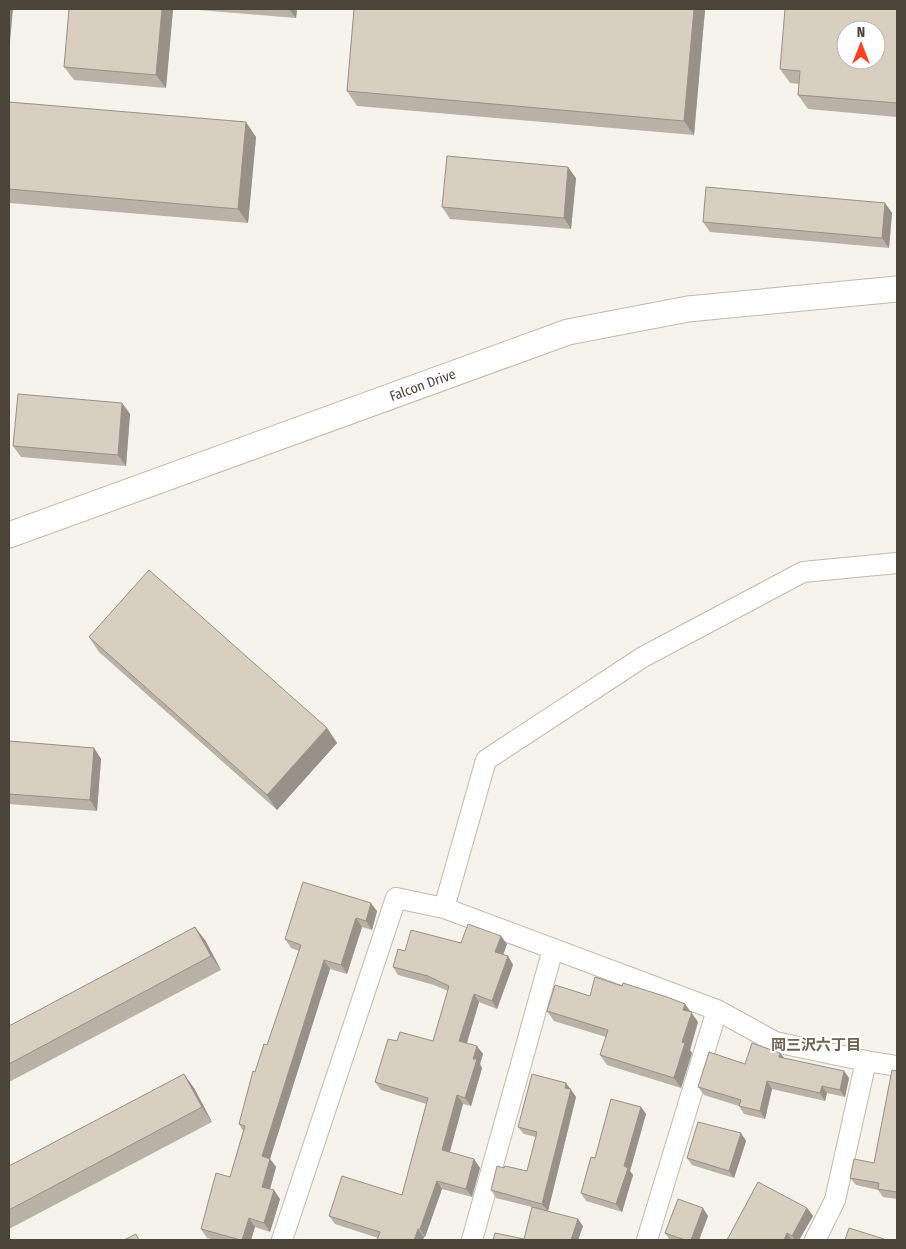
<svg xmlns="http://www.w3.org/2000/svg" width="906" height="1249" viewBox="0 0 906 1249" font-family="'Fira Sans Condensed','Noto Sans JP',sans-serif">
	<rect width="100%" height="100%" fill="#f6f3ec"/>
	<g fill="none" stroke-linecap="round" stroke-linejoin="round">
		<g stroke="#c2bbae" stroke-width="22">
			<path id="minor" d="M 444,908 L 486,760 L 643,657 L 803,572 L 897,563
				M 282,1240 L 396,898 L 444,908 L 717,1010 L 775,1042 L 866,1061 L 897,1066
				M 472,1240 L 553,949
				M 647,1240 L 717,1010
				M 815,1240 L 835,1200 L 866,1061"/>
		</g>
		<g stroke="#c2bbae" stroke-width="27">
			<g id="tertiary">
				<path id="s1" d="M 9,535 L 568,332 L 688,309 L 897,289"/>
			</g>
		</g>
		<use href="#minor" stroke="#fff" stroke-width="20"/>
		<use href="#tertiary" stroke="#fff" stroke-width="25"/>
	</g>
	<path fill="#bab2a6" d="M 69,9 L 173,9 L 166,88 L 74,80 L 64,67 Z
		M 187,9 L 297,9 L 296,18 Z
		M 354,9 L 705,9 L 694,135 L 357,106 L 347,91 Z
		M 897,9 L 897,117 L 808,109 L 798,95 L 799,84 L 790,83 L 780,69 Z
		M 9,102 L 256,137 L 248,223 L 9,203 Z
		M 576,178 L 571,229 L 450,219 L 442,207 Z
		M 885,203 L 892,213 L 889,248 L 710,232 L 703,222 Z
		M 122,403 L 130,414 L 126,466 L 21,457 L 13,446 Z
		M 89,637 L 327,728 L 337,743 L 277,810 L 99,652 Z
		M 9,741 L 94,748 L 101,759 L 97,811 L 9,804 Z
		M 377,911 L 372,930 L 362,927 L 347,974 L 330,969 L 270,1159 L 276,1167 L 270,1189 L 280,1199 L 270,1232 L 255,1227 L 251,1240 L 215,1240 L 207,1238 L 201,1229 L 230,1177 L 243,1131 L 239,1124 L 255,1072 L 267,1045 L 299,951 L 291,948 L 285,939 Z
		M 205,940 L 221,970 L 9,1082 L 9,1026 Z
		M 461,943 L 507,944 L 503,955 L 508,956 L 513,965 L 497,1009 L 479,1002 L 467,1043 L 483,1054 L 480,1064 L 482,1068 L 471,1106 L 463,1104 L 449,1153 L 474,1159 L 480,1168 L 472,1197 L 442,1189 L 425,1237 L 378,1238 L 335,1224 L 329,1216 L 402,1195 L 426,1104 L 381,1090 L 375,1082 L 397,1041 L 433,1041 L 448,991 L 434,985 L 398,975 L 393,967 L 405,951 Z
		M 622,986 L 685,1004 L 698,1022 L 690,1050 L 692,1053 L 681,1088 L 607,1065 L 600,1055 L 606,1037 L 554,1021 L 547,1011 L 590,996 Z
		M 780,1053 L 784,1058 L 844,1071 L 849,1078 L 845,1097 L 827,1093 L 825,1101 L 772,1089 L 765,1119 L 744,1114 L 739,1106 L 704,1095 L 698,1087 L 745,1064 Z
		M 897,1071 L 897,1199 L 883,1197 L 878,1190 L 856,1185 L 850,1178 L 874,1163 Z
		M 566,1083 L 576,1097 L 548,1211 L 583,1226 L 578,1240 L 493,1240 L 524,1239 L 532,1207 L 496,1198 L 491,1190 L 504,1168 L 527,1171 L 536,1137 L 524,1134 L 518,1127 Z
		M 194,1088 L 212,1122 L 9,1229 L 9,1166 Z
		M 641,1107 L 646,1114 L 630,1171 L 633,1175 L 622,1212 L 586,1201 L 581,1193 L 595,1158 Z
		M 746,1141 L 734,1178 L 692,1165 L 687,1158 Z
		M 807,1208 L 813,1216 L 799,1240 L 727,1240 Z
		M 708,1216 L 699,1240 L 670,1240 L 665,1233 Z"/>
	<path fill="#979187" d="M 9,9 L 13,9 L 9,53 Z
		M 162,9 L 173,9 L 166,88 L 156,75 Z
		M 289,9 L 297,9 L 296,18 Z
		M 694,9 L 705,9 L 694,135 L 684,121 Z
		M 246,122 L 256,137 L 248,223 L 238,209 Z
		M 568,167 L 576,178 L 571,229 L 564,218 Z
		M 885,203 L 892,213 L 889,248 L 882,238 Z
		M 122,403 L 130,414 L 126,466 L 118,455 Z
		M 327,728 L 337,743 L 277,810 L 267,795 Z
		M 94,748 L 101,759 L 97,811 L 90,800 Z
		M 371,903 L 377,911 L 372,930 L 366,921 Z
		M 356,918 L 362,927 L 347,974 L 341,965 Z
		M 195,927 L 205,940 L 221,970 L 211,956 Z
		M 501,936 L 507,944 L 501,960 L 495,952 Z
		M 508,956 L 513,965 L 497,1009 L 492,1001 Z
		M 324,960 L 330,969 L 268,1165 L 262,1156 Z
		M 474,994 L 479,1002 L 465,1049 L 459,1041 Z
		M 685,1004 L 698,1022 L 690,1050 L 692,1053 L 681,1088 L 674,1078 L 683,1010 Z
		M 477,1046 L 483,1054 L 480,1064 L 482,1068 L 471,1106 L 465,1098 L 473,1059 Z
		M 780,1053 L 786,1060 L 779,1057 Z
		M 844,1071 L 849,1078 L 845,1097 L 840,1090 Z
		M 184,1074 L 194,1088 L 212,1122 L 202,1107 Z
		M 767,1081 L 772,1089 L 765,1119 L 760,1111 Z
		M 566,1083 L 576,1097 L 548,1211 L 542,1204 Z
		M 822,1086 L 827,1093 L 825,1101 L 820,1093 Z
		M 457,1095 L 463,1104 L 448,1159 L 442,1150 Z
		M 641,1107 L 646,1114 L 630,1171 L 633,1175 L 622,1212 L 616,1204 L 624,1166 Z
		M 741,1133 L 746,1141 L 734,1178 L 729,1171 Z
		M 270,1159 L 276,1167 L 268,1196 L 262,1187 Z
		M 474,1159 L 480,1168 L 472,1197 L 466,1189 Z
		M 437,1181 L 442,1189 L 425,1237 L 420,1229 Z
		M 274,1190 L 280,1199 L 270,1232 L 264,1223 Z
		M 703,1208 L 708,1216 L 699,1240 L 691,1240 Z
		M 807,1208 L 813,1216 L 799,1240 L 795,1240 L 792,1236 Z
		M 249,1218 L 255,1227 L 251,1240 L 242,1240 Z
		M 578,1219 L 583,1226 L 578,1240 L 571,1240 Z
		M 418,1229 L 424,1237 L 423,1240 L 414,1240 Z
		M 787,1233 L 792,1240 L 784,1240 Z"/>
	<path fill="#d8cfc1" stroke="#979187" fill-rule="evenodd" d="M 69,9 L 162,9 L 156,75 L 64,67 Z
		M 354,9 L 694,9 L 684,121 L 347,91 Z
		M 785,9 L 897,9 L 897,103 L 798,95 L 800,71 L 780,69 ZM 846,30 L 876,30 L 876,60 L 846,60 Z
		M 9,102 L 246,122 L 238,209 L 9,189 Z
		M 447,156 L 568,167 L 564,218 L 442,207 Z
		M 706,187 L 885,203 L 882,238 L 703,222 Z
		M 18,394 L 122,403 L 118,455 L 13,446 Z
		M 149,570 L 327,728 L 267,795 L 89,637 Z
		M 9,741 L 94,748 L 90,800 L 9,794 Z
		M 303,882 L 371,903 L 366,921 L 356,918 L 341,965 L 324,960 L 262,1156 L 270,1159 L 262,1187 L 274,1190 L 264,1223 L 249,1218 L 242,1240 L 241,1240 L 201,1229 L 216,1173 L 230,1177 L 245,1126 L 239,1124 L 253,1071 L 255,1072 L 264,1044 L 267,1045 L 301,945 L 285,939 Z
		M 468,924 L 501,936 L 495,952 L 508,956 L 492,1001 L 474,994 L 459,1041 L 477,1046 L 473,1059 L 477,1059 L 465,1098 L 457,1095 L 442,1150 L 474,1159 L 466,1189 L 437,1181 L 420,1229 L 418,1229 L 414,1240 L 377,1240 L 380,1232 L 329,1216 L 342,1176 L 402,1195 L 428,1098 L 375,1082 L 388,1039 L 397,1041 L 400,1032 L 433,1041 L 449,986 L 428,976 L 393,967 L 398,949 L 405,951 L 411,930 L 461,943 Z
		M 195,927 L 211,956 L 9,1064 L 9,1026 Z
		M 595,977 L 622,986 L 623,983 L 667,997 L 685,1004 L 683,1010 L 692,1012 L 682,1042 L 685,1043 L 674,1078 L 600,1055 L 608,1030 L 547,1011 L 555,985 L 590,996 Z
		M 752,1043 L 780,1053 L 779,1057 L 844,1071 L 840,1090 L 822,1086 L 820,1093 L 767,1081 L 760,1111 L 739,1106 L 741,1100 L 698,1087 L 709,1052 L 745,1064 Z
		M 892,1070 L 897,1071 L 897,1192 L 878,1189 L 879,1183 L 850,1178 L 854,1159 L 874,1163 Z
		M 184,1074 L 202,1107 L 9,1210 L 9,1166 Z
		M 532,1074 L 566,1083 L 565,1088 L 571,1089 L 542,1204 L 491,1190 L 497,1166 L 504,1168 L 505,1166 L 527,1171 L 537,1132 L 518,1127 Z
		M 611,1099 L 641,1107 L 624,1166 L 628,1168 L 616,1204 L 581,1193 L 591,1157 L 595,1158 Z
		M 698,1122 L 741,1133 L 729,1171 L 687,1158 Z
		M 758,1182 L 807,1208 L 792,1236 L 787,1233 L 784,1240 L 727,1240 Z
		M 678,1199 L 703,1208 L 691,1240 L 685,1240 L 665,1233 Z
		M 532,1207 L 578,1219 L 571,1240 L 493,1240 L 495,1233 L 524,1239 Z
		M 849,1228 L 884,1239 L 884,1240 L 845,1240 Z
		M 136,1234 L 139,1240 L 124,1240 Z"/>
	<g text-anchor="middle" stroke-width="4" stroke-linejoin="round" paint-order="stroke">
		<g font-size="14" fill="#4b4439" stroke="#fff">
			<text dy="5" stroke="none"><textPath href="#s1" startOffset="440">Falcon Drive</textPath></text>
		</g>
		<g font-size="15" font-weight="bold" fill="#6e6250" stroke="#fff">
			<text x="816" y="1050">岡三沢六丁目</text>
		</g>
	</g>
	<rect width="906" height="1249" fill="none" stroke="#4b4439" stroke-width="20"/>
	<g transform="translate(861 45)"><circle r="24" fill="#ffffff" stroke="#b7b4b0"/>
	<path d="M0-4L9 19L0 12L-9 19Z" fill="#fc3f1d"/>
	<text y="-8" font-size="14" font-weight="bold" text-anchor="middle" fill="#4b4439">N</text>
	</g>
</svg>
